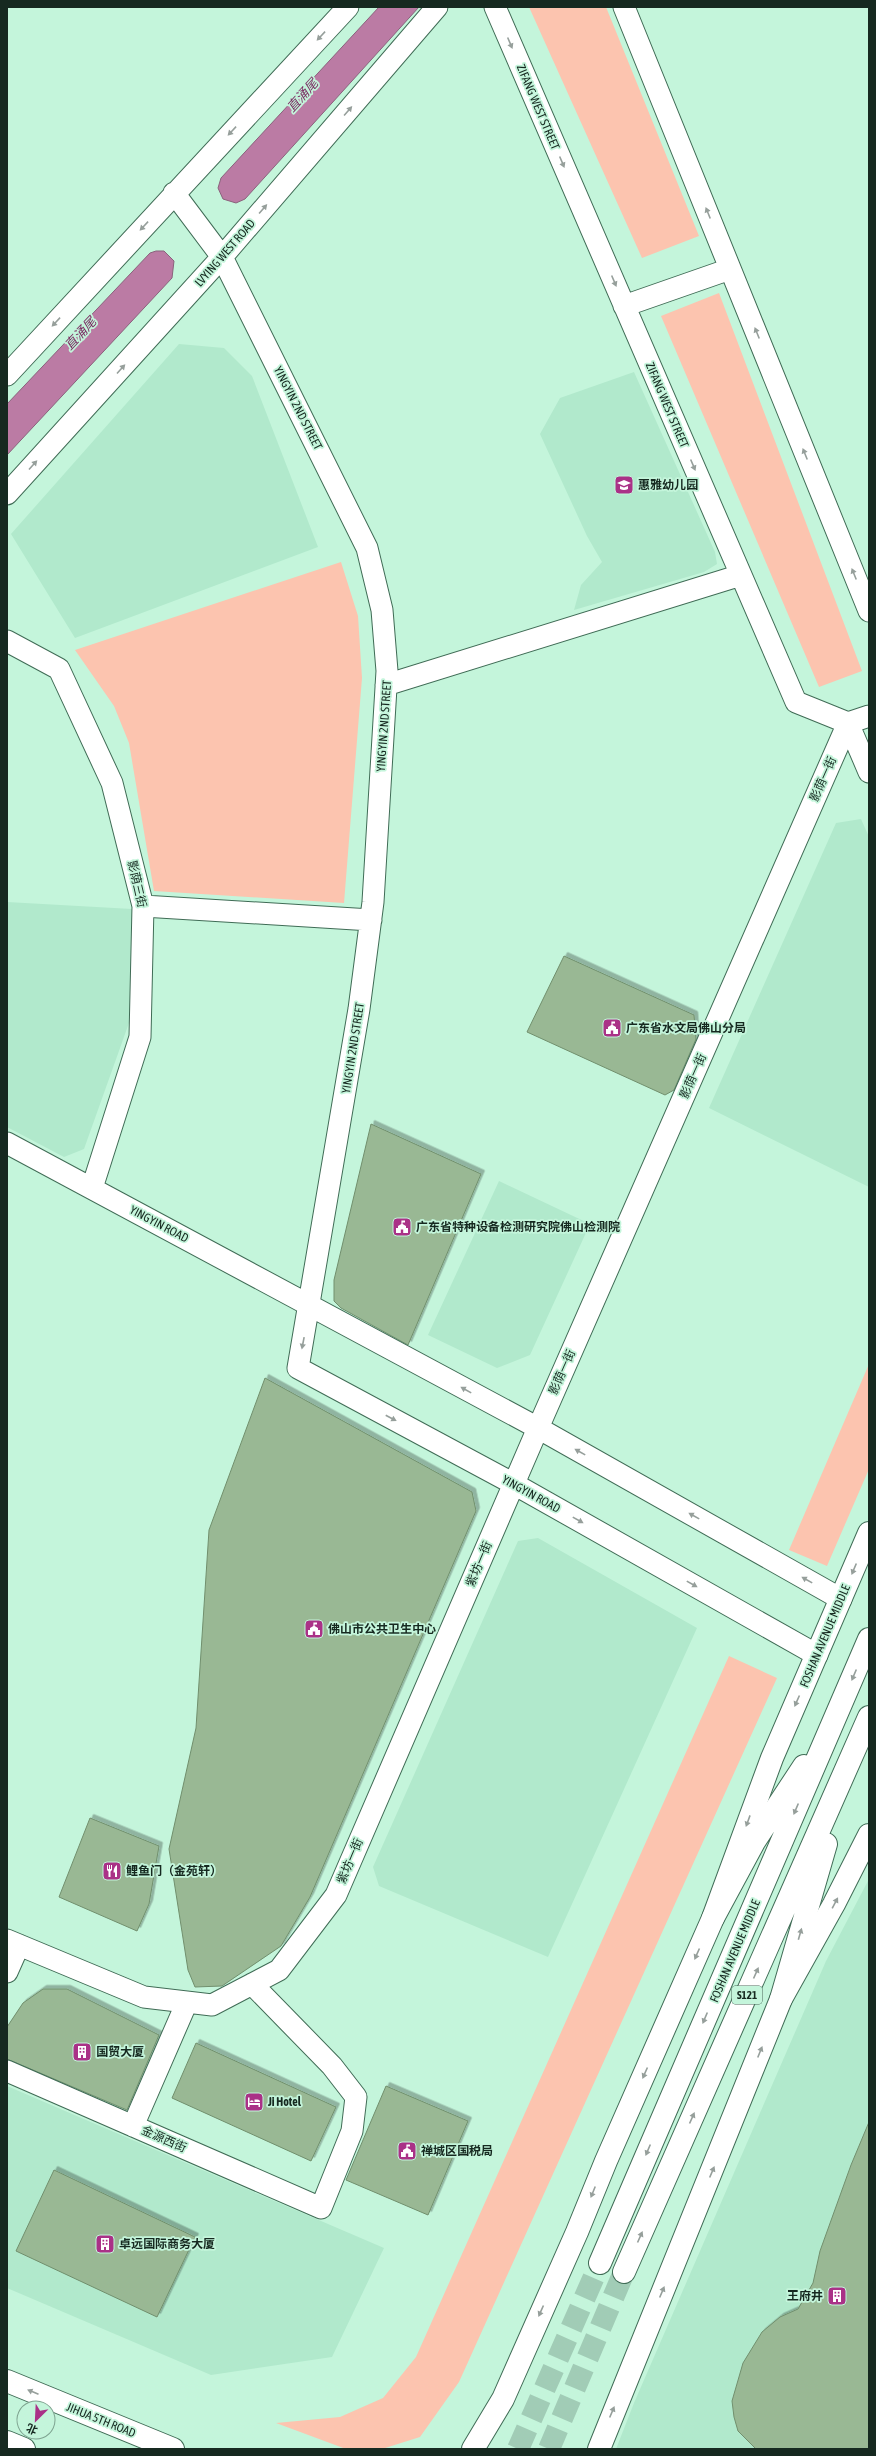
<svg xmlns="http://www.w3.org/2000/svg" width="876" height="2456" viewBox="0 0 876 2456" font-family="'Asap Condensed','Noto Sans SC',sans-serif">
	<defs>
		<filter id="shadow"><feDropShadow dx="3.5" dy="-3.5" stdDeviation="0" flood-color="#0004"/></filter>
	</defs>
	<rect width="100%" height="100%" fill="#c4f5db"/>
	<path fill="#b1e9cc" d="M 179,344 L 224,348 L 252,376 L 318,547 L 75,638 L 11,534 Z
		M 634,372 L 715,552 L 717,564 L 704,572 L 574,610 L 581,585 L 602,562 L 587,536 L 540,434 L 560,398 Z
		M 861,819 L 869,837 L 869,1187 L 709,1108 L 836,823 Z
		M 7,902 L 132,909 L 130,1020 L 84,1149 L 64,1157 L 7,1127 Z
		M 499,1181 L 590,1224 L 530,1355 L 497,1368 L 428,1335 Z
		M 538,1538 L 697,1628 L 548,1957 L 379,1886 L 373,1867 L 518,1541 Z
		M 869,1879 L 869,2449 L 616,2449 L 634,2403 L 826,1961 Z
		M 7,2086 L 384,2248 L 332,2357 L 211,2375 L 7,2288 Z"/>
	<path fill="#fcc4af" d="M 529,7 L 606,7 L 699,236 L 642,258 Z
		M 719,293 L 862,671 L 819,687 L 661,316 Z
		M 341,562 L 358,616 L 362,678 L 344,903 L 154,891 L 129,743 L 114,706 L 75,650 Z
		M 869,1364 L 869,1469 L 827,1566 L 789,1550 Z
		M 729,1656 L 777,1678 L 459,2382 L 420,2437 L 382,2449 L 346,2449 L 276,2423 L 340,2417 L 383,2398 L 416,2357 Z"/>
	<path fill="#bb7ba4" stroke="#8a627c" d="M 379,7 L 419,7 L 245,199 L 236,203 L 223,199 L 218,188 L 221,178 Z
		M 156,251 L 164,251 L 174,261 L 172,278 L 7,455 L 7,404 L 150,253 Z"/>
	<path fill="#99b894" stroke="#718f6d" filter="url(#shadow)" d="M 564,956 L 694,1015 L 696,1039 L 674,1090 L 665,1095 L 527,1032 Z
		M 371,1124 L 481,1174 L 408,1345 L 341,1308 L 334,1301 L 334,1280 Z
		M 265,1378 L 472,1492 L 476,1511 L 310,1897 L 281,1946 L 222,1986 L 195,1987 L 188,1970 L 169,1849 L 196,1728 L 209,1530 Z
		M 90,1818 L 159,1846 L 149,1904 L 137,1931 L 59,1897 Z
		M 43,1989 L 67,1989 L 159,2035 L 127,2110 L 7,2059 L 7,2027 L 23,2003 Z
		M 196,2043 L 336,2107 L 311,2161 L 172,2098 Z
		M 386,2086 L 468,2121 L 428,2215 L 346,2180 Z
		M 869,2122 L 869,2449 L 756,2449 L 738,2431 L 734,2417 L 732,2401 L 743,2363 L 762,2332 L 780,2317 L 798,2309 L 813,2283 L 820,2251 L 851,2165 Z
		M 54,2170 L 195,2237 L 157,2317 L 16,2251 Z"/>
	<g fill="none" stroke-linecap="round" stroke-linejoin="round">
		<path stroke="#a1ccb6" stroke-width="22" stroke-dasharray="22 11" stroke-linecap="butt" d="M 518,2449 L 600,2263
			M 549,2449 L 624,2272"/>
		<g stroke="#406c56" stroke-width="23">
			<path id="minor" d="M 495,7 L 796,702 L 848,723 L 869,772
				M 624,7 L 869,611
				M 174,193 L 222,257 L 367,548 L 382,610 L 387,671 L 373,902 L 359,1009 L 298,1368 L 514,1484 L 817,1655
				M 624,306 L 730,269
				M 7,375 L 348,7
				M 7,494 L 222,257 L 437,7
				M 7,641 L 59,669 L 112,783 L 143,906 L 140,1037 L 92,1188
				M 386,685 L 741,575
				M 143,906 L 371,920
				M 7,1143 L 538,1428 L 841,1599
				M 7,1940 L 144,1997 L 212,2005 L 279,1970 L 336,1895 L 538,1428 L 848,723 L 869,716
				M 7,1972 L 19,1945
				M 7,2071 L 321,2208 L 352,2131 L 356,2097 L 332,2066 L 252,1984
				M 133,2126 L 187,2002"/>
		</g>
		<g stroke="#406c56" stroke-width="24">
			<path id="major" d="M 7,2381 L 173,2449
				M 7,2442 L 24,2449
				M 473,2449 L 503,2399 L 577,2232 L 606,2161 L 713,1918 L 772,1758 L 869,1533
				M 599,2449 L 781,1999 L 834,1904 L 869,1835"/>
		</g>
		<g stroke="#406c56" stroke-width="24">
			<path id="highway" d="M 713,1918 L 754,1842 L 804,1766
				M 781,1999 L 826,1844
				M 600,2263 L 869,1639
				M 624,2272 L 869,1717"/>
		</g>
		<use href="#minor" stroke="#fff" stroke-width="21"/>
		<use href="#major" stroke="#fff" stroke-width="22"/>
		<use href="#highway" stroke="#fff" stroke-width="22"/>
	</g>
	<defs><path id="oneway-solid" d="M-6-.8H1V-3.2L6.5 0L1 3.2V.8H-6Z"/></defs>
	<g fill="#969f9b">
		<use href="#oneway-solid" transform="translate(321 36) rotate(133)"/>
		<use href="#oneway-solid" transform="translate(510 43) rotate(67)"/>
		<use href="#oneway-solid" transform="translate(348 111) rotate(-49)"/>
		<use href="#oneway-solid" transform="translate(232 131) rotate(133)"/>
		<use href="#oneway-solid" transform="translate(562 162) rotate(67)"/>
		<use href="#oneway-solid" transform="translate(263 209) rotate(-49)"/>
		<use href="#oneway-solid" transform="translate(708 213) rotate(-112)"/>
		<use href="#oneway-solid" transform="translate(144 226) rotate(133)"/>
		<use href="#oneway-solid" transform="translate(614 281) rotate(67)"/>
		<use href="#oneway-solid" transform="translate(56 322) rotate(133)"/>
		<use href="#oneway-solid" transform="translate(757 333) rotate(-112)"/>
		<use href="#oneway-solid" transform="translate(121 369) rotate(-48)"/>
		<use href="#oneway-solid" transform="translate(805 454) rotate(-112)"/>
		<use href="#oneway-solid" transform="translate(33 465) rotate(-48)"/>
		<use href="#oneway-solid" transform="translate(693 465) rotate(67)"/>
		<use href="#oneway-solid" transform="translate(854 574) rotate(-112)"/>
		<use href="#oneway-solid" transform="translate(303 1343) rotate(101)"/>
		<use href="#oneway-solid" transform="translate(466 1390) rotate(-151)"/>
		<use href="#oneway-solid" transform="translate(391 1418) rotate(28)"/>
		<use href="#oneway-solid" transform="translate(580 1452) rotate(-151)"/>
		<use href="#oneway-solid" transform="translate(694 1516) rotate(-151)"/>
		<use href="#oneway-solid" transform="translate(578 1520) rotate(29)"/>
		<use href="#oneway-solid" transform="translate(854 1569) rotate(113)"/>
		<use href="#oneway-solid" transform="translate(807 1580) rotate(-151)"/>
		<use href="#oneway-solid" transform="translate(692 1584) rotate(29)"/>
		<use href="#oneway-solid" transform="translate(854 1675) rotate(113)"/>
		<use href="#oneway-solid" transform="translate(797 1701) rotate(114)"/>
		<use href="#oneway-solid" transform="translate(796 1809) rotate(113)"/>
		<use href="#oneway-solid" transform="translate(748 1821) rotate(110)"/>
		<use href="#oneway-solid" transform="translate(835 1903) rotate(-62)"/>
		<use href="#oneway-solid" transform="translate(800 1934) rotate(-74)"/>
		<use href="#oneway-solid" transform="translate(697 1954) rotate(114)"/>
		<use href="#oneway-solid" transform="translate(756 1973) rotate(-66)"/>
		<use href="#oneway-solid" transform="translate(705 2018) rotate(113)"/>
		<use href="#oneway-solid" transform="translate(760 2052) rotate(-68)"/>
		<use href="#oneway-solid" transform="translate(645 2073) rotate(114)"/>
		<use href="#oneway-solid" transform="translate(692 2118) rotate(-66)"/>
		<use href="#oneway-solid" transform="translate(648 2150) rotate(113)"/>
		<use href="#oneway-solid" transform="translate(712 2172) rotate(-67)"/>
		<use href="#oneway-solid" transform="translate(593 2192) rotate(112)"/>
		<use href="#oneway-solid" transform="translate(640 2237) rotate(-66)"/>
		<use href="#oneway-solid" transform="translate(662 2292) rotate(-67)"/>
		<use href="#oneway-solid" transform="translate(541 2311) rotate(114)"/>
		<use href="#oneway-solid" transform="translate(33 2392) rotate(-157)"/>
		<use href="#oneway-solid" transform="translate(612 2412) rotate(-67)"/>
	</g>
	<defs>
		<g id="school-square" transform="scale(1)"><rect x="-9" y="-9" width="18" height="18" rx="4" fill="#aa3187" stroke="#c4f5db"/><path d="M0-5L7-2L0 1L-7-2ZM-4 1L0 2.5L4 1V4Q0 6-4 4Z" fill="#fff"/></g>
		<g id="civic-square" transform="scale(1)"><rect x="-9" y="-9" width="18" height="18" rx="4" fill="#aa3187" stroke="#c4f5db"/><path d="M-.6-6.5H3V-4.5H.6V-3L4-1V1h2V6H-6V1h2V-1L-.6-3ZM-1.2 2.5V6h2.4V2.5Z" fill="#fff"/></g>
		<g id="restaurant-square" transform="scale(1)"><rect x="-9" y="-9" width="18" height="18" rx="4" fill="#aa3187" stroke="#c4f5db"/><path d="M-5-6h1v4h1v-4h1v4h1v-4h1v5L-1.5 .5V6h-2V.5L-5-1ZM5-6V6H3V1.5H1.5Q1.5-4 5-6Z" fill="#fff"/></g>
		<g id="building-square" transform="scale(1)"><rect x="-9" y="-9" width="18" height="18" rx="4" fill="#aa3187" stroke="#c4f5db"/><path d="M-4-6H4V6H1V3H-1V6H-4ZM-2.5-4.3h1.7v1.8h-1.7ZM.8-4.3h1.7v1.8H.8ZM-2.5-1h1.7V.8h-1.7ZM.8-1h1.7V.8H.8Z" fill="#fff"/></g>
		<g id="hotel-square" transform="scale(1)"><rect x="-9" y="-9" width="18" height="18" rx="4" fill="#aa3187" stroke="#c4f5db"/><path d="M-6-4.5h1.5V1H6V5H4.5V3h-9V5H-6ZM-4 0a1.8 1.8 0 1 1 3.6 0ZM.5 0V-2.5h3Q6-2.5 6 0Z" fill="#fff"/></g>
	</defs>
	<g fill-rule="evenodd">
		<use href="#school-square" x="624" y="485"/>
		<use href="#civic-square" x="612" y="1028"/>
		<use href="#civic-square" x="402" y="1227"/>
		<use href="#civic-square" x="314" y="1629"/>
		<use href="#restaurant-square" x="112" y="1871"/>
		<use href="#building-square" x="82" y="2052"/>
		<use href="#hotel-square" x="254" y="2102"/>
		<use href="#civic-square" x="407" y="2151"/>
		<use href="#building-square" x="105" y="2244"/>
		<use href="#building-square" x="837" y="2296"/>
	</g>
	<g text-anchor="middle" stroke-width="3.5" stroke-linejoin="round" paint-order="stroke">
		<rect fill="#c4f5db" stroke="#4a6658" stroke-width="1" x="732" y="1986" width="30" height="18" rx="3"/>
		<g font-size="11" font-weight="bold" fill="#162920">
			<text x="747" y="1999">S121</text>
		</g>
		<g font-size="12" fill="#162920" stroke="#c4f5db">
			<text transform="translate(538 107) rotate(67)" y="4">ZIFANG WEST STREET</text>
			<text transform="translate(225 253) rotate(-49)" y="4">LVYING WEST ROAD</text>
			<text transform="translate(667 405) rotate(67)" y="4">ZIFANG WEST STREET</text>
			<text transform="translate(298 408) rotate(63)" y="4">YINGYIN 2ND STREET</text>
			<text transform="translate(384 726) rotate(-86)" y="4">YINGYIN 2ND STREET</text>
			<text transform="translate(823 779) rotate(-66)" y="4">影荫一街</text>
			<text transform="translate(137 884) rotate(77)" y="4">影荫三街</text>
			<text transform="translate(353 1048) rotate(-81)" y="4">YINGYIN 2ND STREET</text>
			<text transform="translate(693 1076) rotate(-66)" y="4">影荫一街</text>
			<text transform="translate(159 1224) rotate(28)" y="4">YINGYIN ROAD</text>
			<text transform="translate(562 1372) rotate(-66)" y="4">影荫一街</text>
			<text transform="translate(531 1494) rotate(29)" y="4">YINGYIN ROAD</text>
			<text transform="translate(479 1564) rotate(-67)" y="4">紫坊一街</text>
			<text transform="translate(825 1636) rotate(-67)" y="4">FOSHAN AVENUE MIDDLE</text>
			<text transform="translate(350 1861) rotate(-67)" y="4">紫坊一街</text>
			<text transform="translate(735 1951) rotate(-67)" y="4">FOSHAN AVENUE MIDDLE</text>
			<text transform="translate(164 2139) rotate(24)" y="4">金源西街</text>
			<text transform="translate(101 2420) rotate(22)" y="4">JIHUA 5TH ROAD</text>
		</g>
		<g font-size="12" font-weight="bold" fill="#162920" stroke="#c4f5db" text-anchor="start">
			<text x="638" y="489">惠雅幼儿园</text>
			<text x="626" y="1032">广东省水文局佛山分局</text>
			<text x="416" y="1231">广东省特种设备检测研究院佛山检测院</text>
			<text x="328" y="1633">佛山市公共卫生中心</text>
			<text x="126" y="1875">鲤鱼门（金苑轩）</text>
			<text x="96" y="2056">国贸大厦</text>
			<text x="268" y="2106">Ji Hotel</text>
			<text x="421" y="2155">禅城区国税局</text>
			<text x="119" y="2248">卓远国际商务大厦</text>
			<text x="823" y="2300" text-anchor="end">王府井</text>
		</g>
		<g font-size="13" font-style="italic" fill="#7b2e63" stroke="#c4f5db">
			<text transform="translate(302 95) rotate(-48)" y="5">直涌尾</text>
			<text transform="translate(80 333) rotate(-47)" y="5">直涌尾</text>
		</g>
	</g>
	<rect width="876" height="2456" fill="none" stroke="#162920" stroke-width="16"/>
	<g transform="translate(36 2420) rotate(204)"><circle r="19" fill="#c4f5db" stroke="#7ea390"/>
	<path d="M0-3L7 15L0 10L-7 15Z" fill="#aa3187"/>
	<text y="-6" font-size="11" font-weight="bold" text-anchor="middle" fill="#162920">北</text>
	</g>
</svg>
